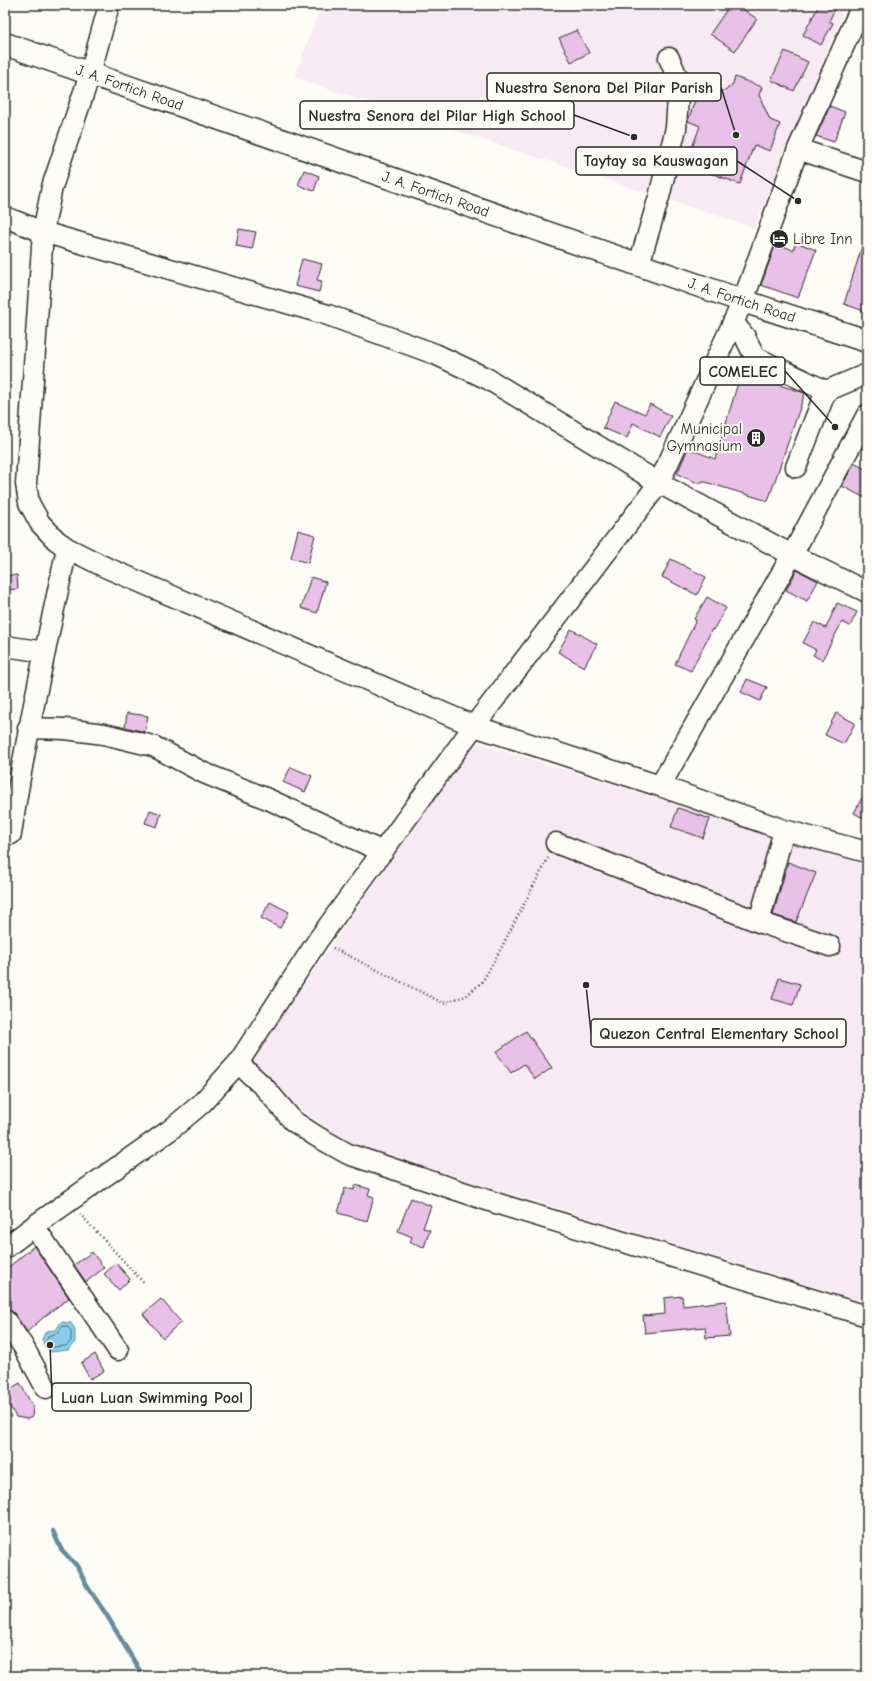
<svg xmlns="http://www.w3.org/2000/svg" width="872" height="1681" viewBox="0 0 872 1681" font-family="'Comic Neue',sans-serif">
	<rect width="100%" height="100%" fill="#fdfcf7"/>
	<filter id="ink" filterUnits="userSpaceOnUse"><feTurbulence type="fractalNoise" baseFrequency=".025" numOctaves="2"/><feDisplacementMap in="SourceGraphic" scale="8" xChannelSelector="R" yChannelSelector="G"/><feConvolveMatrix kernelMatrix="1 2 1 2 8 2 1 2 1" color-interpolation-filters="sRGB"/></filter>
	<g filter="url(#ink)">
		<path fill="#f7eaf2" d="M 321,5 L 846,5 L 754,228 L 295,78 Z
			M 475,742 L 867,863 L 867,1303 L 351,1145 L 295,1105 L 252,1060 L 356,910 Z"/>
		<path fill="#89ceea" stroke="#638d9e" d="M 61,1322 L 71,1323 L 75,1329 L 75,1342 L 68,1350 L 51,1352 L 45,1347 L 42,1339 L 46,1331 L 56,1330 Z"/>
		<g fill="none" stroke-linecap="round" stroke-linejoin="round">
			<path stroke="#516c77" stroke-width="1" d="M 63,1326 L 68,1327 L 71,1331 L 71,1341 L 66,1346 L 52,1347 C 48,1344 45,1341 48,1336 L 58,1333 Z"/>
			<path stroke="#638d9e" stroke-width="4.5" d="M 53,1531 L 61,1549 L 77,1566 L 87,1586 L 106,1614 L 143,1676"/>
		</g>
		<path fill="#e9c0e7" stroke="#2b2b2b" d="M 730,5 L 737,5 L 757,19 L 735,51 L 710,34 Z
			M 819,5 L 837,5 L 829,21 L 833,23 L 821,45 L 803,35 Z
			M 577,30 L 589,53 L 571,62 L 559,38 Z
			M 785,51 L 808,62 L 794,91 L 771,80 Z
			M 735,77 L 762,87 L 759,95 L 770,120 L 780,124 L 770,151 L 754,145 L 740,184 L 686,164 L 700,126 L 688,121 L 697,94 L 710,98 L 732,86 Z
			M 540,97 L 558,103 L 552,120 L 534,113 Z
			M 830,106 L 845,112 L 834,142 L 816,136 Z
			M 304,170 L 319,176 L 314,191 L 298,185 Z
			M 239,229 L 256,232 L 252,249 L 236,246 Z
			M 864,240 L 867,241 L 867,312 L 844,304 Z
			M 796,242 L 816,250 L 798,298 L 761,285 L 776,243 L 793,250 Z
			M 302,259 L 322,264 L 317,280 L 322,281 L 319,292 L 295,286 Z
			M 741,373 L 805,393 L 768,501 L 702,481 L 700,484 L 677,474 L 688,448 L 715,459 Z
			M 615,401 L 645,414 L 650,404 L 671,416 L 660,437 L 633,423 L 627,438 L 603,428 Z
			M 854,463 L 867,470 L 867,499 L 842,486 Z
			M 298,530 L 315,535 L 308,563 L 291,558 Z
			M 671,559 L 706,577 L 697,595 L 662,577 Z
			M 797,570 L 818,581 L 807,601 L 786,590 Z
			M 17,575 L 18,589 L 5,590 L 5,576 Z
			M 311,577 L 326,582 L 317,613 L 301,608 Z
			M 707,597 L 726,608 L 713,630 L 712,629 L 691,671 L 675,664 L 696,620 L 694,619 Z
			M 837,603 L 857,612 L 850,626 L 842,622 L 822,660 L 813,655 L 816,650 L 803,643 L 814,622 L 826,628 Z
			M 571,629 L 597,644 L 584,667 L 558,652 Z
			M 747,679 L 767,687 L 760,701 L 741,692 Z
			M 127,713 L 148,716 L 145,732 L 125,727 Z
			M 836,713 L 855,723 L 844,744 L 825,735 Z
			M 291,767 L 312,776 L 305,792 L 283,782 Z
			M 867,788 L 867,820 L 854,813 Z
			M 678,808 L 710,819 L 703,838 L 671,827 Z
			M 150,810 L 161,814 L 157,827 L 145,823 Z
			M 788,862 L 816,873 L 796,922 L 773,915 Z
			M 270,902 L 289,912 L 280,928 L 261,918 Z
			M 779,978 L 800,984 L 793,1005 L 772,999 Z
			M 526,1031 L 552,1068 L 535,1079 L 524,1064 L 511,1073 L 496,1052 Z
			M 355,1185 L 370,1189 L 368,1195 L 374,1197 L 367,1221 L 338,1213 L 345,1188 L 354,1190 Z
			M 411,1198 L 431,1206 L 423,1228 L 430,1230 L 424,1247 L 410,1242 L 412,1237 L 398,1231 Z
			M 34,1246 L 69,1298 L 45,1316 L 27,1332 L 14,1313 L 10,1310 L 5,1309 L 5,1270 Z
			M 92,1252 L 104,1268 L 86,1282 L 74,1265 Z
			M 116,1263 L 130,1279 L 119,1290 L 104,1274 Z
			M 682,1296 L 683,1306 L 726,1301 L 730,1336 L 706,1338 L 705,1327 L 645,1333 L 643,1316 L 665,1314 L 664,1298 Z
			M 161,1299 L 181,1322 L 163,1338 L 143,1314 Z
			M 95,1354 L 104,1371 L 90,1379 L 81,1363 Z
			M 20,1383 L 33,1407 L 32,1417 L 27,1419 L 16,1417 L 5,1398 L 5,1392 Z"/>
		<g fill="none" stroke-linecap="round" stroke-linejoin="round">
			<g stroke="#2b2b2b" stroke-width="23">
				<path id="minor" d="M 109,5 L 90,74 L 52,187 L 43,232 L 26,484 L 29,503 L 40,523 L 56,540 L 67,548 L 105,567 L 474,726 L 660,786 L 784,830 L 867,852
					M 798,149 L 867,172
					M 5,217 L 43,232 L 328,315 L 435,354 L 488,379 L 659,483 L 792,555 L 867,592
					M 639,264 L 659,197 L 676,128 L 679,81 L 669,58
					M 733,322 L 745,337 L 755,357 L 826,391
					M 796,467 L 826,391 L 867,374
					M 5,646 L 45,652
					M 28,728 L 65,729 L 104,734 L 153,746 L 204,773 L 270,800 L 383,852
					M 660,786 L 792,555 L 867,415
					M 11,834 C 25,738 47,643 67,548
					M 556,843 L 759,922 L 830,946
					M 759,922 L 784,830
					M 238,1063 L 265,1088 L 293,1121 L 316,1136 L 348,1154 L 502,1205 L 867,1316
					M 34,1226 L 118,1350
					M 5,1248 L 34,1226 L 170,1130 L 201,1104 L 238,1063 L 318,940 L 474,726 L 659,483 L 743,301 L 798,149 L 862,5
					M 5,1320 L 23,1346 L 46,1388"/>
			</g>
			<g stroke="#2b2b2b" stroke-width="25">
				<g id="highway">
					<path id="s1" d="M 5,44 L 743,301 L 867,341"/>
				</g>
			</g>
			<path stroke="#2b2b2b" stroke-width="2.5" stroke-dasharray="1 3" stroke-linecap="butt" d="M 333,948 L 443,1003 L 466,996 L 482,982 L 497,956 L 548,858
				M 80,1214 L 143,1282"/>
			<use href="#minor" stroke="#fdfcf7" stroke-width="20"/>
			<use href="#highway" stroke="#fdfcf7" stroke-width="22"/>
		</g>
	</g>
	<defs>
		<g id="hotel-disc" transform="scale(1)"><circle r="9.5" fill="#2b2b2b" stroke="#fdfcf7"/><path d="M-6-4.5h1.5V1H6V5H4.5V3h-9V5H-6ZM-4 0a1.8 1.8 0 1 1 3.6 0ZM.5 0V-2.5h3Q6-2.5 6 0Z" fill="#fff"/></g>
		<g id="building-disc" transform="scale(1)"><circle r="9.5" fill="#2b2b2b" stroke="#fdfcf7"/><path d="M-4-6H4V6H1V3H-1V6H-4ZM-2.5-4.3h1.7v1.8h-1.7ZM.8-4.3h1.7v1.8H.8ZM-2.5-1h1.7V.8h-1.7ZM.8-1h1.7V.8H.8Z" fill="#fff"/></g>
	</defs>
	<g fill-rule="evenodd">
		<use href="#hotel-disc" x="779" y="239"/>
		<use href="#building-disc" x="756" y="438"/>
	</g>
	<g text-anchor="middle" stroke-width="4" stroke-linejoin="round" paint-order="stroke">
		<g font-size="15" fill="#2b2b2b" stroke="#fdfcf7">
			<text dy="5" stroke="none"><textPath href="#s1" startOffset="132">J. A. Fortich Road</textPath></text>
			<text dy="5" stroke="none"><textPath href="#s1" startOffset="456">J. A. Fortich Road</textPath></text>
			<text dy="5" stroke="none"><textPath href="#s1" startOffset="780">J. A. Fortich Road</textPath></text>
		</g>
		<g font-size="15" fill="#2b2b2b" stroke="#fdfcf7" text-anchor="start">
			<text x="793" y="244">Libre Inn</text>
			<text x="742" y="434" text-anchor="end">Municipal<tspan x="742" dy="17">Gymnasium</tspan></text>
		</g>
	</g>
	<path fill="none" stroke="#2b2b2b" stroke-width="1.5" d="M736 135L721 87M634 137L574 115M798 201L737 161M835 427L785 371M586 985L591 1033M50 1345L52 1397"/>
	<g fill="#2b2b2b" stroke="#fdfcf7" stroke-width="1.5">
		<circle cx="736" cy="135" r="4"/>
		<circle cx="634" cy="137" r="4"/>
		<circle cx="798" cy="201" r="4"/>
		<circle cx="835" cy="427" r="4"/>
		<circle cx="586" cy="985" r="4"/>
		<circle cx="50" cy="1345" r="4"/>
	</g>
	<g fill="#fdfcf7" stroke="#2b2b2b" stroke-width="1.5">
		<rect x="487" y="73" width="234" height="28" rx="4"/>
		<rect x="300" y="101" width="274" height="28" rx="4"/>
		<rect x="576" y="147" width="161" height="28" rx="4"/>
		<rect x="700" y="357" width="85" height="28" rx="4"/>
		<rect x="591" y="1019" width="255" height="28" rx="4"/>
		<rect x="52" y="1383" width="199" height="28" rx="4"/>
	</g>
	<g font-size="16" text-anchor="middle" font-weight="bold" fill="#2b2b2b">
		<text x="604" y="93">Nuestra Senora Del Pilar Parish</text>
		<text x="437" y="121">Nuestra Senora del Pilar High School</text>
		<text x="656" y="166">Taytay sa Kauswagan</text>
		<text x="743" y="377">COMELEC</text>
		<text x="719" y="1039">Quezon Central Elementary School</text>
		<text x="152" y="1403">Luan Luan Swimming Pool</text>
	</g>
	<rect width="872" height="1681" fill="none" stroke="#fdfcf7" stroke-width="20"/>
	<rect x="10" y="10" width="852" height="1661" fill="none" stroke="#2b2b2b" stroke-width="1.5" filter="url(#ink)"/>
</svg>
